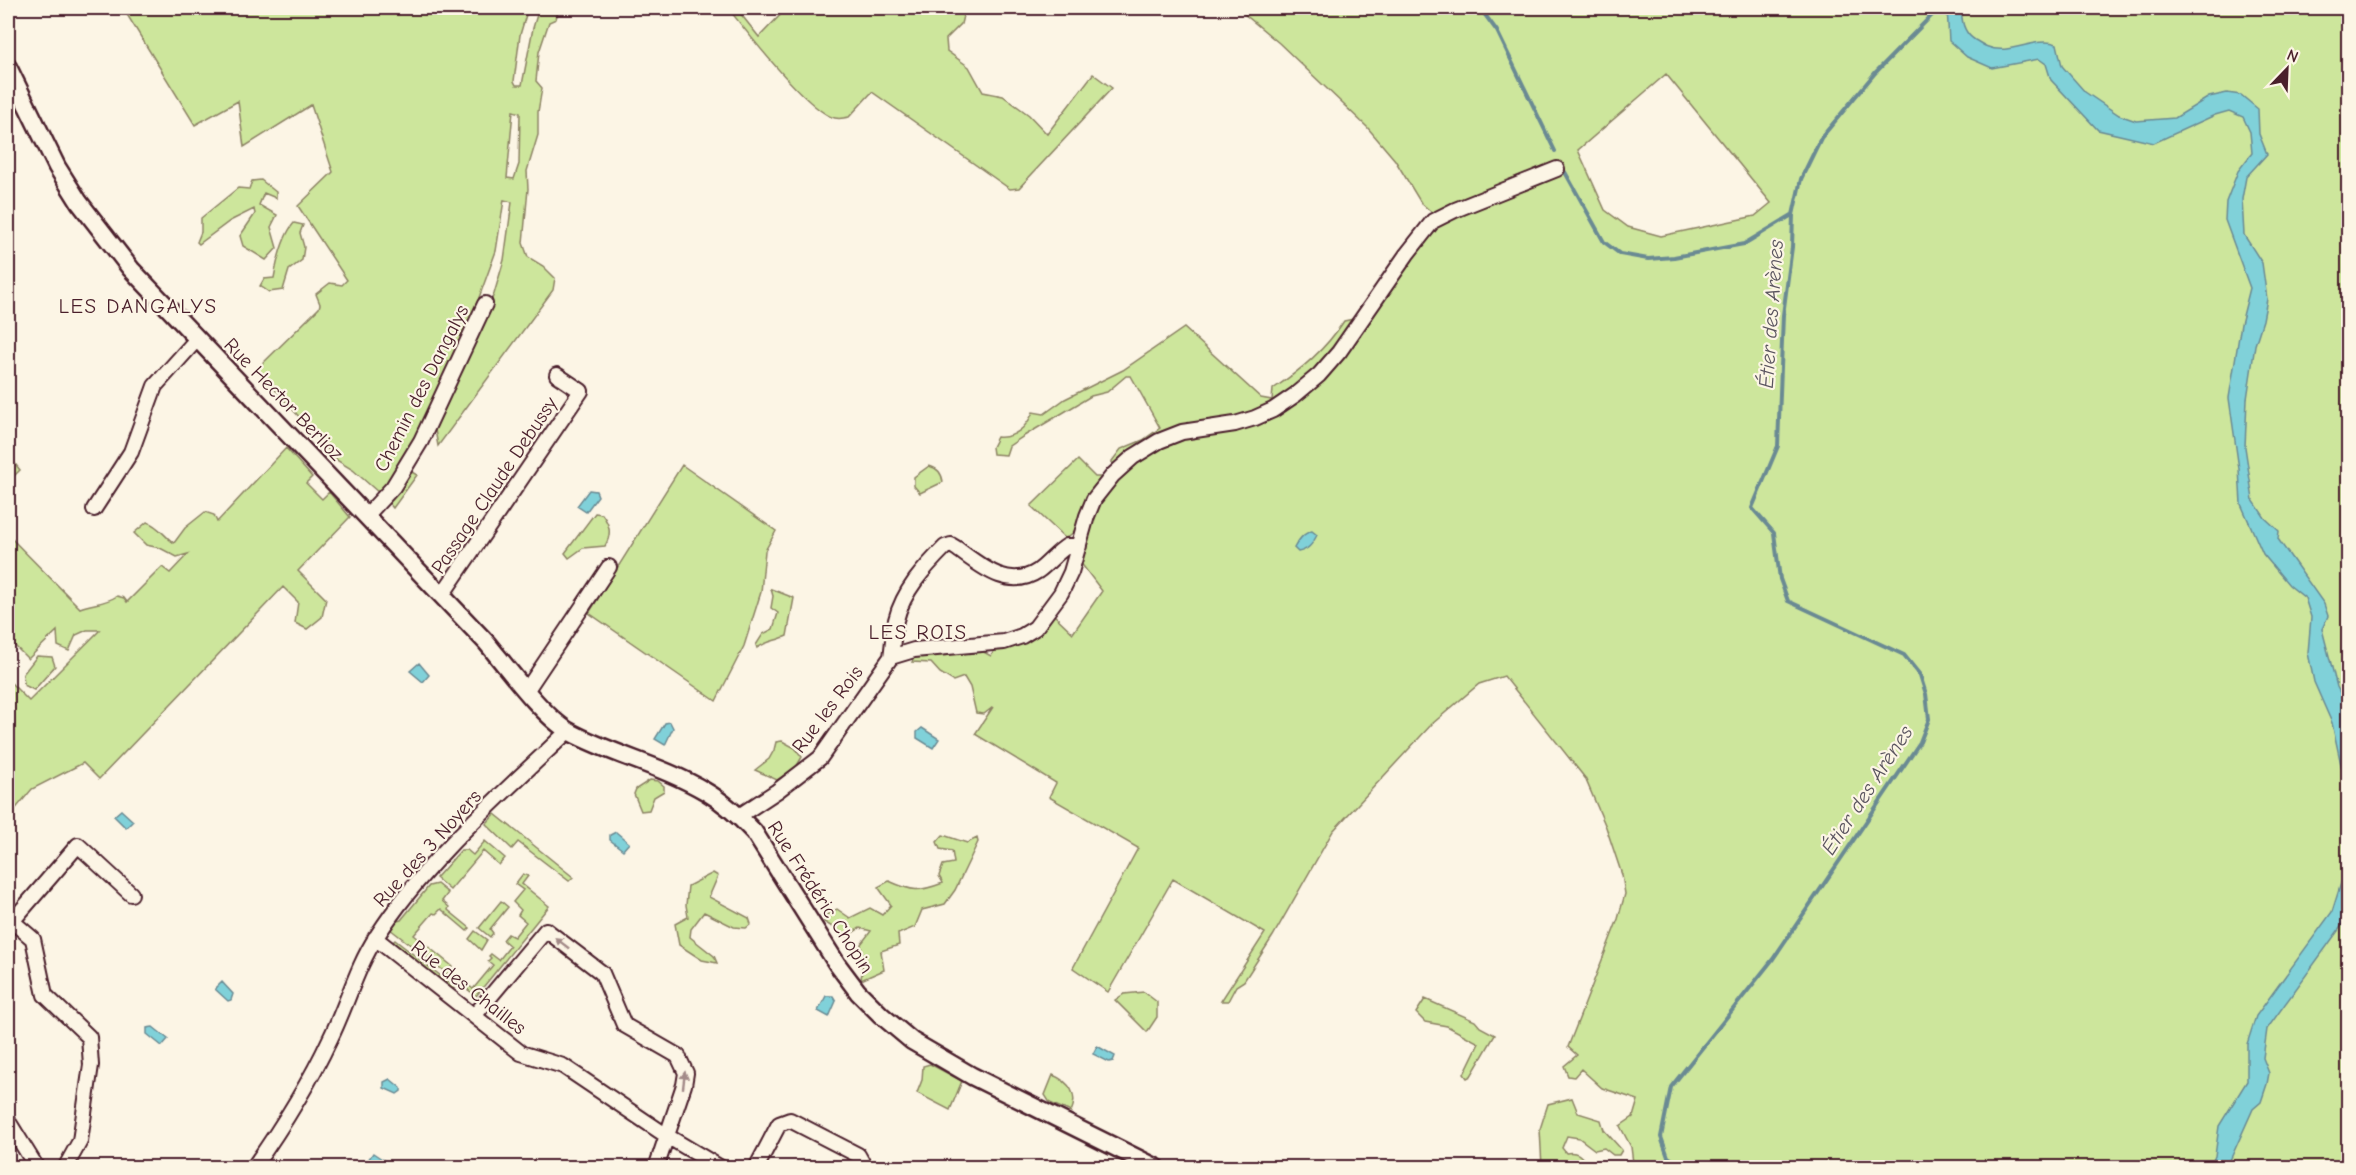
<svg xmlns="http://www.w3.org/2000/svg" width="2356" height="1175" viewBox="0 0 2356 1175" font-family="'Comic Neue',sans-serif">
	<rect width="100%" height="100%" fill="#fcf5e5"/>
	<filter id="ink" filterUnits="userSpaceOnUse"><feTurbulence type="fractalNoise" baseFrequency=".0167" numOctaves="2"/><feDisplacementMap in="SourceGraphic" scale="12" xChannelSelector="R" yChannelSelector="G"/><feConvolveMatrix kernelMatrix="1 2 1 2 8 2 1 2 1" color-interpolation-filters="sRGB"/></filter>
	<g filter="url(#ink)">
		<path fill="#cde69c" stroke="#8c8264" stroke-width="1.5" fill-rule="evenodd" d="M 123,8 L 528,8 L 520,35 L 514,81 L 516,85 L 522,85 L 533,28 L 539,8 L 559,8 L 556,19 L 549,22 L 539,52 L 536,81 L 542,88 L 538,112 L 538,135 L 527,171 L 528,189 L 523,243 L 528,257 L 543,266 L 555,278 L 553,290 L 438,446 L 435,430 L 494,294 L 504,260 L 512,202 L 504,200 L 496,251 L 465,336 L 400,469 L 379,493 L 353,470 L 338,461 L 257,369 L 319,308 L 320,304 L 316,294 L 330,283 L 342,285 L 347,280 L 298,206 L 333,172 L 311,105 L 244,147 L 238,101 L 195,125 ZM 513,111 L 520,113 L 519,164 L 514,179 L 507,178 Z
			M 728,8 L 736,8 L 759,37 L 787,8 L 954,8 L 964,12 L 961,24 L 946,39 L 947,51 L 969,67 L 983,92 L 1003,96 L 1029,115 L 1047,134 L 1093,74 L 1112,88 L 1019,188 L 1010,189 L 872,92 L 849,117 C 845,118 839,119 835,118 C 809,113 746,31 728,8 Z
			M 1237,8 L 2348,8 L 2348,1167 L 1629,1167 L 1633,1163 L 1631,1147 L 1620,1126 L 1633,1117 L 1638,1100 L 1602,1088 L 1581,1069 L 1574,1077 L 1568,1076 L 1564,1066 L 1577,1055 L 1568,1047 L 1618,919 L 1625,894 L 1622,875 L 1606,827 L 1585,778 L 1504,676 L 1479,684 L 1432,724 L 1333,831 L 1273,936 L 1244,981 L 1236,986 L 1228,1001 L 1221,1001 L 1265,933 L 1173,879 L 1108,992 L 1073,968 L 1138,848 L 1049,797 L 1056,783 L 975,734 L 993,707 L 984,714 L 976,713 L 970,687 L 964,677 L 953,681 L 940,673 L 931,663 L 912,662 L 914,658 L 980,650 L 991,656 L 996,648 L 1011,642 L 1014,647 L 1053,614 L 1073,633 L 1102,591 L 1080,562 C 1084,546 1086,528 1092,513 C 1103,485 1157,443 1186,438 C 1214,432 1243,432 1270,418 C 1322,389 1356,341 1388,293 C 1406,268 1423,243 1436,216 L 1421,203 L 1395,160 L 1367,127 L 1279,43 ZM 1666,74 L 1771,203 L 1755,216 L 1661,236 L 1628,227 L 1605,210 L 1578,150 Z
			M 261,180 L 276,192 L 276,198 L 264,193 L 259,205 L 277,215 L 271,227 L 277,248 L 266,260 L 243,246 L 240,236 L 255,214 L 254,209 L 230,221 L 199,244 L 197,242 L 201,232 L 201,218 L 238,188 L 249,189 L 252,181 Z
			M 294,223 L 303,225 L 300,233 L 304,247 L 302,260 L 289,270 L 283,290 L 269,292 L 260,286 L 264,279 L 274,278 C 277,261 283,236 294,223 Z
			M 1354,319 L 1354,327 L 1309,379 L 1279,402 L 1244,416 L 1203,424 L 1112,466 L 1112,461 L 1121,449 L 1143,440 L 1160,428 L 1131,376 L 1126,376 L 1107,392 L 1091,396 L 1024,436 L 1009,446 L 1006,455 L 993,454 L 992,447 L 997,437 C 1014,439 1027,427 1033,412 L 1044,414 L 1065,399 L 1123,370 L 1184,328 L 1261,398 L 1272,400 L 1273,389 C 1302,369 1325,350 1344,321 Z
			M 286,448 L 312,477 L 306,483 L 322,499 L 329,492 L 350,517 L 298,571 L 326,599 L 322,617 L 307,629 L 295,623 L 298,602 L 283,587 L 99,779 L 83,763 L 32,789 L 8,818 L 8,680 L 29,701 L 100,630 L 87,630 L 76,635 L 69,651 L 58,646 L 57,631 L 28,659 L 8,639 L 8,535 L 80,608 C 93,603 105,604 117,596 L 124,598 L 127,602 L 162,567 L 170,573 L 188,554 L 177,557 L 160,548 L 146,545 L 134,533 L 147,522 C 158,525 165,537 174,543 L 185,528 L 205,512 L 214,515 L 217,522 Z
			M 8,455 L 20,470 L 8,482 Z
			M 1078,460 L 1095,477 L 1101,477 L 1101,482 C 1094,495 1079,534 1065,538 L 1031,506 Z
			M 682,465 L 776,531 L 765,551 L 761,592 L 744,646 L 716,701 L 589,613 Z
			M 929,466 C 938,468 942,473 943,482 L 920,493 L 914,486 L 914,477 Z
			M 410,471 L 417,475 L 393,508 L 387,501 Z
			M 595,513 L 602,514 C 610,525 612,534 605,546 L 583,548 L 569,558 L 565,553 Z
			M 771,589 L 794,598 L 787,636 C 776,641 767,641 757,648 L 756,645 L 763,634 L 773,629 L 778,613 L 771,608 L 773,596 Z
			M 37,656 L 52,657 L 55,666 L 34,690 L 24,685 L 23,674 Z
			M 782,741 L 795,748 L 802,757 L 795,769 L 777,780 L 755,770 L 769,759 L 774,750 L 776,742 Z
			M 650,780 L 658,781 L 664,786 L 664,791 L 654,797 L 649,810 L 641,811 L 634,794 L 636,789 Z
			M 495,814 L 573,877 L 569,881 L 518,842 L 512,849 L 486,824 Z
			M 943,835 L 967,843 L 977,838 L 978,842 L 955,890 L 945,904 L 922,910 L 915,927 L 898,934 L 899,945 L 881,951 L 884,970 L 861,980 L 863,962 L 861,944 L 871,931 L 860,928 L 847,936 L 824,922 L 827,914 L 837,909 L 850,918 L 870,908 L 882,915 L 891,905 L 878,887 L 889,881 C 913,892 919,892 943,883 L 939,876 L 943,865 L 954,863 L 952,851 L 940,849 L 937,842 Z
			M 485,841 L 505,858 L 499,865 L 483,851 L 450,890 L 436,878 L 461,850 L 467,850 L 473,855 Z
			M 713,873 L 718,876 L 709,897 L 749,918 L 751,924 L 746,928 L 734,927 L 704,912 L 691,929 L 690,937 L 714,956 L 717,963 L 702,960 L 679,945 L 675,924 L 688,917 L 686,905 L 688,886 Z
			M 523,874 L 528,876 L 522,884 L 549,906 L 476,996 L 390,929 L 397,921 L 401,920 L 429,886 L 437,884 L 448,893 L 442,901 L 449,907 L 448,910 L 470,928 L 467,931 L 441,909 L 436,914 L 433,913 L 414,935 L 452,966 L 449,969 L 473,989 L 493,965 L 488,961 L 491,958 L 489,956 L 491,954 L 499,960 L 510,946 L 503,940 L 508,934 L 514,937 L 526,922 L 518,915 L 521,910 L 513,902 L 523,890 L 515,884 Z
			M 501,901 L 508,907 L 490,929 L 493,933 L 490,937 L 479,928 Z
			M 475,931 L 487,940 L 481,950 L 469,939 Z
			M 395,940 L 455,987 L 451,991 L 392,943 Z
			M 1144,992 L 1157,1002 L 1157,1017 L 1147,1032 L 1115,1000 L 1124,994 Z
			M 1425,999 L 1475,1021 L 1480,1027 L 1495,1035 L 1471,1076 L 1467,1078 L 1464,1074 L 1479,1043 L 1447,1026 L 1425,1022 L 1416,1013 Z
			M 930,1064 L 962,1081 L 950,1110 L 917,1093 L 922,1080 L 923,1066 Z
			M 1053,1075 C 1069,1082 1079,1094 1071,1112 L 1050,1103 L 1045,1095 Z
			M 1572,1098 L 1578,1113 L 1601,1120 L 1604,1130 L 1622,1150 L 1619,1155 L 1613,1155 L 1604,1148 L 1595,1150 L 1579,1138 L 1567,1136 L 1562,1148 L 1566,1153 C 1579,1150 1582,1158 1590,1167 L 1542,1167 L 1540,1129 L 1548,1104 Z"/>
		<path fill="#80d1d9" stroke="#6a8a93" stroke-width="1.5" d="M 1947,8 L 1962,8 C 1961,20 1964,33 1975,40 C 1979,42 1984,46 1988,47 C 2009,56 2035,36 2057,44 L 2062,66 L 2085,92 L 2119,115 L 2136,121 L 2175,118 L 2209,97 L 2227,93 L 2241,95 L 2258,109 L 2259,134 L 2267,154 L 2246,177 L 2242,199 L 2244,235 L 2262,263 L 2267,299 L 2263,320 L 2255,345 L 2247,399 L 2245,447 L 2253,500 L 2265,518 L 2279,531 L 2278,539 L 2324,604 L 2328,616 L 2322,629 L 2337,687 L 2348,708 L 2348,797 L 2332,723 L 2314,682 L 2308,653 L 2311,617 L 2305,598 L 2289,585 L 2263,554 L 2241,504 L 2239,469 L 2229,398 L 2241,324 L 2250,288 L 2225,220 L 2226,202 L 2238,171 L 2252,153 L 2250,132 L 2243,117 L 2229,111 L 2215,115 L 2154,143 L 2098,130 L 2051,80 L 2046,64 L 2039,59 L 1992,68 L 1967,57 L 1949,41 Z
			M 589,490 L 596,491 L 598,496 L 586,512 L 577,506 Z
			M 1312,531 L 1317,535 C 1312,545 1308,550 1298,552 L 1294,548 C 1298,541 1303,533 1312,531 Z
			M 419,663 L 429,675 L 423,682 L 410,671 Z
			M 670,722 L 673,728 L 665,745 L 655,739 L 665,723 Z
			M 922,728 L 939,739 L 933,748 L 917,738 L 917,732 Z
			M 121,810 L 133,821 L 126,828 L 114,816 Z
			M 616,832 L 629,843 L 623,850 L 610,840 L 610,835 Z
			M 2348,849 L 2348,917 L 2267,1029 L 2263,1058 L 2269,1073 L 2267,1084 L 2261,1102 L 2253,1109 L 2227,1167 L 2210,1167 L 2215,1156 L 2219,1126 L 2247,1081 L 2247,1044 L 2256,1016 L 2332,912 L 2342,880 L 2342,861 Z
			M 222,982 L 233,994 L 231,1000 L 228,1001 L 215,989 Z
			M 826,996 L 833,996 L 836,1001 L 829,1017 L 818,1011 Z
			M 153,1027 L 168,1039 L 162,1046 L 147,1034 L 147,1028 Z
			M 1097,1046 L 1115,1056 L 1113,1061 L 1109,1062 L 1093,1054 Z
			M 390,1079 L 401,1088 L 401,1091 L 397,1094 L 384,1088 L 384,1082 Z
			M 373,1153 L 391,1165 L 389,1167 L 378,1167 L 368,1160 Z"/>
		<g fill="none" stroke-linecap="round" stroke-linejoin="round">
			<path stroke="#6a8a93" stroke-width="4" d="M 1480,8 L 1497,31 L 1555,151
				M 1565,172 L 1604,242 L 1620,254 L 1648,259 L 1674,257 L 1744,244 L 1792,215
				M 1685,1168 L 1668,1157 L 1661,1137 L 1671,1087 L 1773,959 L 1920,742 L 1929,719 L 1926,694 L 1920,675 L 1904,655 L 1788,601 L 1780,579 L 1774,533 L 1752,508 L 1778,446 L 1783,315 L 1792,247 L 1793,215 L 1801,179 L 1821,138 L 1875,73 L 1939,8"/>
			<g stroke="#4a1f2b" stroke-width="18">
				<path id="minor" d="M 94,509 L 131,452 L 155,386 L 197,339
					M 367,515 L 393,487 L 421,441 L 485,304
					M 442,595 L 581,391 L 557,375
					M 891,657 C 893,645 893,632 896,620 C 903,591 925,567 945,547 L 951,545 L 956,548 C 980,565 1008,591 1038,571 C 1048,564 1056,553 1067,546 L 1079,546
					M 526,691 L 609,567
					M 739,816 L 777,791 L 820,758 L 891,657 L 914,650 L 1004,642 L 1022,636 L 1035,628 L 1061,593 L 1071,572 L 1087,516 L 1094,499 L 1113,475 L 1133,457 L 1159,441 L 1182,432 L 1235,424 L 1255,418 L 1273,410 L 1295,395 L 1319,375 L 1339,352 L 1407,254 L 1433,221 L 1455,210 L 1557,169
					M 12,921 L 33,939 L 45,995 L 89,1037 L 91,1065 L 80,1141 L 65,1168
					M 8,926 L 78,845 L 131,894
					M 375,938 L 521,1053 L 563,1066 L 667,1136 L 721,1168
					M 474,1016 L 546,930 L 602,973 L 624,1025 L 678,1056 L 686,1073 L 684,1085 L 656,1168
					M 8,1121 L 37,1168
					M 253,1168 C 282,1127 309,1084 330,1039 C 347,1005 356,968 377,936 C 426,859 503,794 568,731
					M 756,1168 L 779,1124 L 790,1120 L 858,1155 L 863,1164 L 862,1168"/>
			</g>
			<g stroke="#4a1f2b" stroke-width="21">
				<path id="tertiary" d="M 8,67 L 57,167 L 79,202 L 131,269 L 486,642 C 506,666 543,717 570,732 C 613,755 663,766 705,791 C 724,802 739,816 754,832 L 837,964 L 858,992 L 881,1015 L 912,1041 L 972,1076 L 1157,1168"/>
			</g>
			<use href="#minor" stroke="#fcf5e5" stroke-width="14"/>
			<use href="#tertiary" stroke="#fcf5e5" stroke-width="16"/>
		</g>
		<defs><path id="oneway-solid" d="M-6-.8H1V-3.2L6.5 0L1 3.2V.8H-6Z" transform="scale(1.5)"/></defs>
		<g fill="#a38a88">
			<use href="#oneway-solid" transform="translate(562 943) rotate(-142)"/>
			<use href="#oneway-solid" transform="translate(684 1080) rotate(-83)"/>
		</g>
	</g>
	<g text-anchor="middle" stroke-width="4.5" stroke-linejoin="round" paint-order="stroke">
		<g font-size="20" fill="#4a1f2b" stroke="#fcf5e5">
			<text transform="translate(421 388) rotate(-63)" y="7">Chemin des Dangalys</text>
			<text transform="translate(284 399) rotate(46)" y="7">Rue Hector Berlioz</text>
			<text transform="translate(494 485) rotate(-56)" y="7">Passage Claude Debussy</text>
			<text transform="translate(827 709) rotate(-53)" y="7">Rue les Rois</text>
			<text transform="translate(427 848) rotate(-48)" y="7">Rue des 3 Noyers</text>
			<text transform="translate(821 897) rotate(57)" y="7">Rue Frédéric Chopin</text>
			<text transform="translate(469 987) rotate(38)" y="7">Rue des Chailles</text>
		</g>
		<g font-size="21" letter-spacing="1.5" fill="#4a1f2b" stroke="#fcf5e5">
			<text x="138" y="313">LES DANGALYS</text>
			<text x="918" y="639">LES ROIS</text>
		</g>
		<g font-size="21" font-style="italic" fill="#5a545f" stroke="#fcf5e5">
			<text transform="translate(1771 314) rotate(-86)" y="7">Étier des Arènes</text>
			<text transform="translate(1867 790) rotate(-57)" y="7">Étier des Arènes</text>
		</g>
	</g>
	<rect width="2356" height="1175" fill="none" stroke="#fcf5e5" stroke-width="30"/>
	<rect x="15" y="15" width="2326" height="1145" fill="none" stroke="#4a1f2b" stroke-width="2" filter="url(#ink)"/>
	<g transform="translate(2287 69) rotate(23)" stroke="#fcf5e5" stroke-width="4.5" paint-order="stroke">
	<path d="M0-4.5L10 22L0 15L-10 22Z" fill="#4a1f2b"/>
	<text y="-9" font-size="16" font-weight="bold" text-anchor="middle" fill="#4a1f2b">N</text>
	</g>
</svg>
